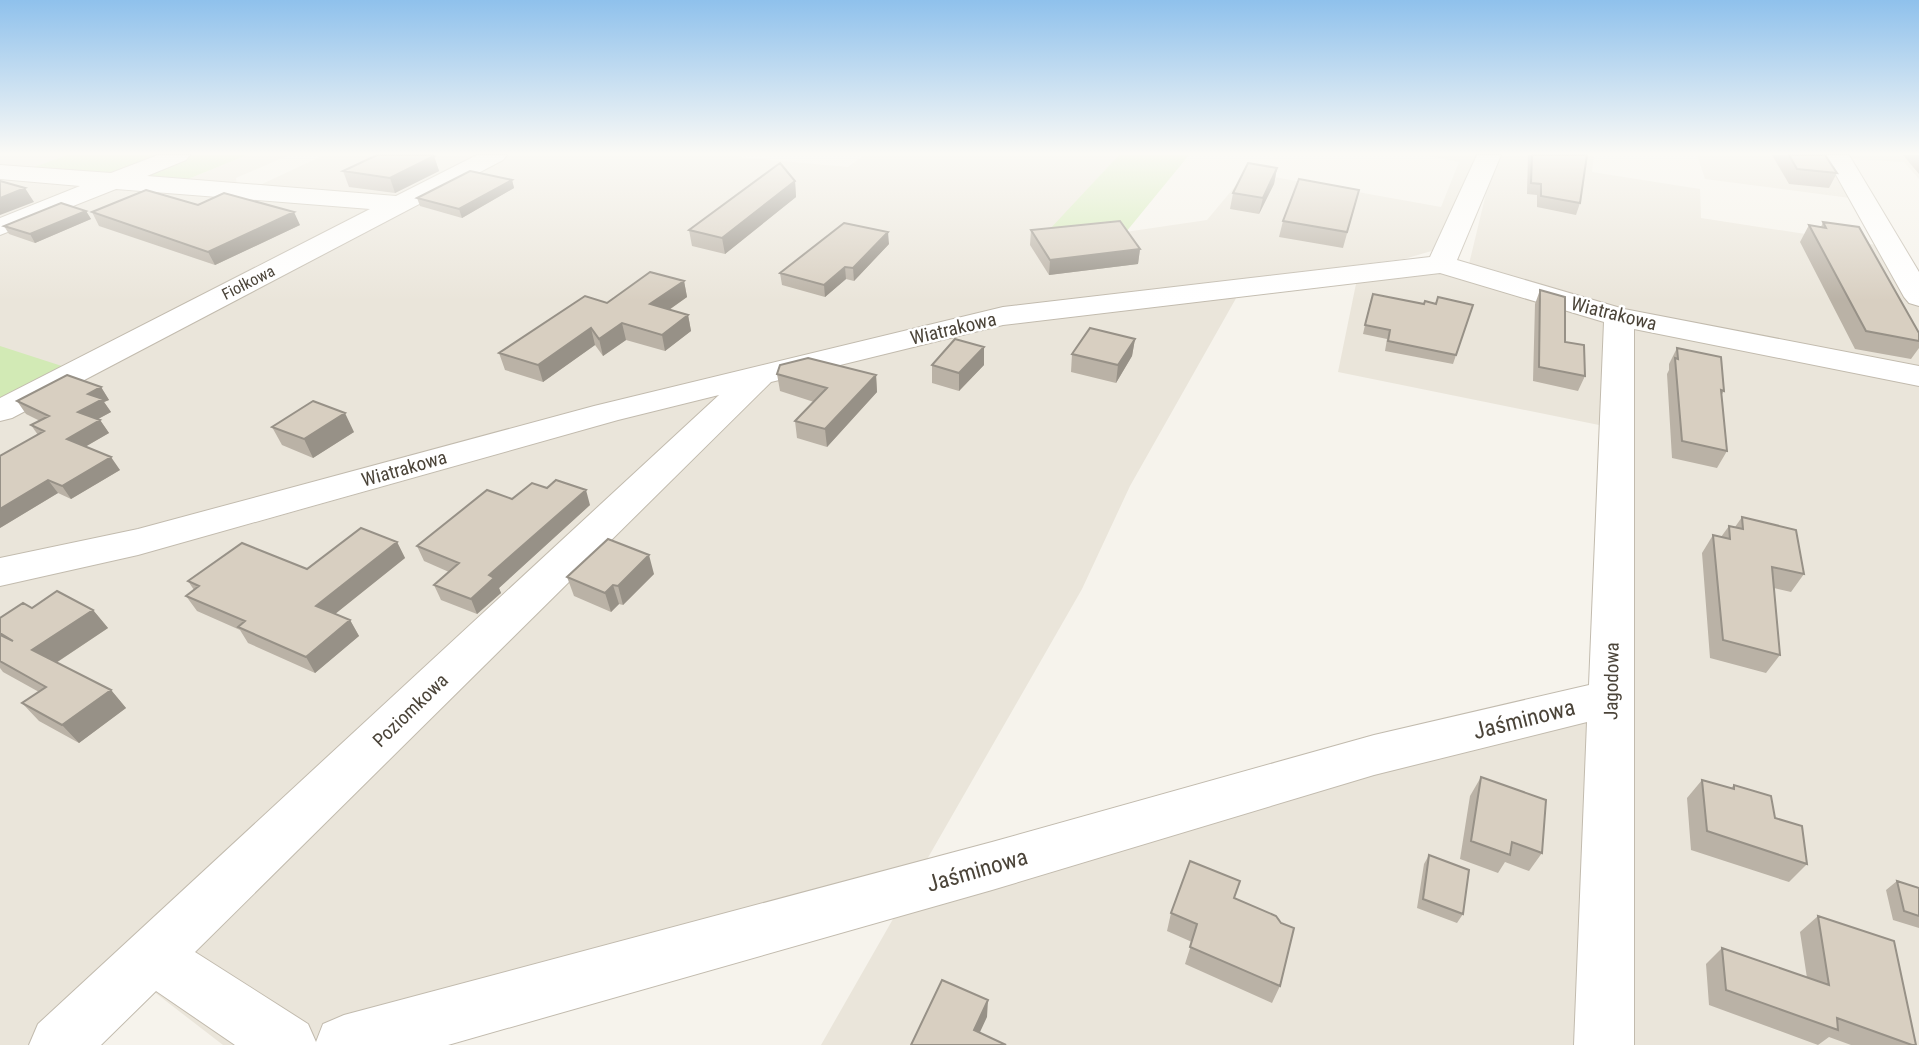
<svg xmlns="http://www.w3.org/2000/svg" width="1919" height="1045" viewBox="0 0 1919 1045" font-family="'Roboto Condensed',sans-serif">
	<rect width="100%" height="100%" fill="#f6f3ec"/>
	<path fill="#eae5da" d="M 0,155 L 67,155 L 34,167 L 0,165 Z
		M 247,155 L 289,155 L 236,178 L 237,186 L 181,182 Z
		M 324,155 L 487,155 L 407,197 L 378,199 L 260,185 Z
		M 504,155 L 740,155 L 738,157 L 848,167 L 864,155 L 1119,155 L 1037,245 L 1207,220 L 1247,172 L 1441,207 L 1459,162 L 1424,155 L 1478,155 L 1435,250 L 1404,259 L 1006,309 L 908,330 L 477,437 L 228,508 L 0,561 L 0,417 Z
		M 1501,155 L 1594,155 L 1592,172 L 1700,189 L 1701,218 L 1883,246 L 1919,296 L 1919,369 L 1633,315 L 1469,264 L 1489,181 Z
		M 1697,155 L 1919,155 L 1919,179 L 1904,162 L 1851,159 L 1850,198 L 1705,179 Z
		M 0,176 L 101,183 L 0,223 Z
		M 111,187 L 382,207 L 0,403 L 0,232 Z
		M 1441,271 L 1919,380 L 1919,1045 L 821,1045 L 897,912 L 425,1045 L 223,1045 L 140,981 L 73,1045 L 0,1045 L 0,582 L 136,553 L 259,522 L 667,406 L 1007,323 L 1239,293 L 1130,486 L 1082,589 L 898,910 L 1602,709 L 1604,426 L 1338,372 L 1357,279 Z"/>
	<path fill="#d2eab5" d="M 67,155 L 168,155 L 115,176 L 34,167 Z
		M 187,155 L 247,155 L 181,182 L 134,176 Z
		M 1119,155 L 1189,155 L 1126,232 L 1035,245 Z
		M 0,346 L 68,368 L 0,403 Z"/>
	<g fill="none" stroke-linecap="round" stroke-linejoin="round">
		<g stroke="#c2bbae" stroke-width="2">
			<path id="street" d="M 158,155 L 190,155 L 186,160 L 147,176 L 396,196 L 477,155 L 507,155 L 503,160 L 12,418 L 0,421 L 0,398 L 370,209 L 116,189 L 0,235 L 0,218 L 80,186 L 0,179 L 0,165 L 111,173 Z
				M 1477,155 L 1501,155 L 1457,260 L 1624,309 L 1919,366 L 1919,386 L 1634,329 L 1634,1045 L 1574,1045 L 1587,722 L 1374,775 L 992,890 L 448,1045 L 235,1045 L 156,991 L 101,1045 L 29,1045 L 38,1024 L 719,395 L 618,420 L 138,555 L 0,586 L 0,558 L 138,529 L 594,406 L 1003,307 L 1430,257 ZM 1440,273 L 1604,322 L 1589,685 L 1374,735 L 992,842 L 344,1015 L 323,1024 L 316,1042 L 308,1024 L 195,952 L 771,382 L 1003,325 Z
				M 1825,155 L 1849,155 L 1919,272 L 1919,306 L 1909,303 L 1904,297 Z"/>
		</g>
		<use href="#street" fill="#fff" fill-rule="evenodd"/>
	</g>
	<path fill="#bab2a6" d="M 1528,155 L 1587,155 L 1580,203 L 1576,215 L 1537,207 L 1537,195 L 1527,194 Z
		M 1772,155 L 1825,155 L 1837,173 L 1829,188 L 1789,184 Z
		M 1903,155 L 1919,155 L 1919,174 Z
		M 434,156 L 439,171 L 395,193 L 349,187 L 343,171 Z
		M 1277,168 L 1274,184 L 1259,214 L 1230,209 L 1233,193 Z
		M 512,180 L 514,188 L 462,218 L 420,206 L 417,198 Z
		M 795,181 L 796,197 L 725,254 L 692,246 L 689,230 Z
		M 1359,190 L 1343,248 L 1279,237 L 1283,221 Z
		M 198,205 L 300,225 L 215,265 L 99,226 L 92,212 Z
		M 86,211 L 91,219 L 35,243 L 9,234 L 4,226 Z
		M 1823,222 L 1919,333 L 1919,348 L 1911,359 L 1855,349 L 1800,242 L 1809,225 L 1821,227 Z
		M 1031,230 L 1140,249 L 1138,264 L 1049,275 L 1030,245 Z
		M 889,244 L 854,281 L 846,279 L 825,297 L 782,285 L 780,273 Z
		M 684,281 L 687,297 L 669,310 L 688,315 L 691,331 L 665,351 L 626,340 L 603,356 L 595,345 L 543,382 L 505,370 L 499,353 L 607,303 Z
		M 1540,290 L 1565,342 L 1585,376 L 1578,391 L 1533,381 L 1535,304 Z
		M 1370,303 L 1473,305 L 1453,364 L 1385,351 L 1387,339 L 1363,334 Z
		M 1135,339 L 1132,356 L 1116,383 L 1071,372 L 1072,354 Z
		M 1677,348 L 1724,391 L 1721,396 L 1727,451 L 1717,468 L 1672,458 L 1667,374 L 1669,370 L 1669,364 Z
		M 932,365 L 984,365 L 959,391 L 932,383 Z
		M 777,374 L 876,375 L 877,392 L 827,447 L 797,438 L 795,421 L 814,402 L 780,391 Z
		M 101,387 L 109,400 L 104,402 L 111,412 L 98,419 L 100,420 L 109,433 L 85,447 L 120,470 L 71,499 L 58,493 L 0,528 L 38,435 L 31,425 L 40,421 L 26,414 L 17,401 Z
		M 272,427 L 354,432 L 313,458 L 282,445 Z
		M 512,499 L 590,505 L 499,588 L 501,593 L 477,614 L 441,600 L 434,585 L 449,572 L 424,561 L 417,546 Z
		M 1742,517 L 1804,574 L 1791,592 L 1774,588 L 1780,655 L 1766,673 L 1710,658 L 1702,553 L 1713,535 L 1721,537 L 1729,526 L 1735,527 Z
		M 397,542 L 405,558 L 335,614 L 350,620 L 359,636 L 315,673 L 248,643 L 240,630 L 197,611 L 186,596 L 194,590 L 188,581 L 307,569 Z
		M 654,574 L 623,605 L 619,604 L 611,612 L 574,596 L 567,577 Z
		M 32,608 L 93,610 L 108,628 L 56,663 L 111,690 L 126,708 L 79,743 L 39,721 L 22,703 L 39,692 L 3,672 L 0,668 L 0,618 Z
		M 1481,777 L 1542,853 L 1529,871 L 1505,862 L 1498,873 L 1460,859 L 1470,796 Z
		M 1702,780 L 1731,788 L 1734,785 L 1775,818 L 1807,864 L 1789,882 L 1691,850 L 1687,798 Z
		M 1429,855 L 1463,914 L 1457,923 L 1417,908 L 1424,864 Z
		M 1897,881 L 1919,888 L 1919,928 L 1893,920 L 1886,890 Z
		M 1234,898 L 1280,986 L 1272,1003 L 1185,964 L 1192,942 L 1167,931 L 1171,913 Z
		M 1818,916 L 1916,1045 L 1851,1045 L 1829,1037 L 1818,1045 L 1709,1005 L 1706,964 L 1722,948 L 1807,978 L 1800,932 Z"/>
	<path fill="#979187" d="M 434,156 L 439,171 L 395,193 L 390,178 Z
		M 1277,168 L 1274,184 L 1259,214 L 1263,198 Z
		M 512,180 L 514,188 L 462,218 L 459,209 Z
		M 795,181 L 796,197 L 725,254 L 722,238 Z
		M 25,188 L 34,202 L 0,215 L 0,198 Z
		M 86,211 L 91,219 L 35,243 L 30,234 Z
		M 294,212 L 300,225 L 215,265 L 208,252 Z
		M 888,232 L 889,244 L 854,281 L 853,268 Z
		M 1140,249 L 1138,264 L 1049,275 L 1050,260 Z
		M 845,267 L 846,279 L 825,297 L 824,285 Z
		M 684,281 L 687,297 L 653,321 L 650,304 Z
		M 688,315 L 691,331 L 665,351 L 662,335 Z
		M 622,323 L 626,340 L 603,356 L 599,339 Z
		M 591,328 L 595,345 L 543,382 L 538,365 Z
		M 1135,339 L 1132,356 L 1116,383 L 1118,365 Z
		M 984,347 L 984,365 L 959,391 L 959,373 Z
		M 876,375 L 877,392 L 827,447 L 825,429 Z
		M 101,387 L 109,400 L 104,402 L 111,412 L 87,425 L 78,412 L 88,394 Z
		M 345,413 L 354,432 L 313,458 L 304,439 Z
		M 100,420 L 109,433 L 76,452 L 67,439 Z
		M 111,457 L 120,470 L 71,499 L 62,486 Z
		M 48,480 L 58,493 L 0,528 L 0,509 Z
		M 586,490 L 590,505 L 499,588 L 501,593 L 477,614 L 471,599 L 489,575 Z
		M 397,542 L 405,558 L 325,622 L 316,606 Z
		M 649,555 L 654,574 L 623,605 L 618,586 Z
		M 613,585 L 619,604 L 611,612 L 605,593 Z
		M 93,610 L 108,628 L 48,668 L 32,650 Z
		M 350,620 L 359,636 L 315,673 L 306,657 Z
		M 111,690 L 126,708 L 79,743 L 62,725 Z
		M 988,1000 L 987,1017 L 974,1045 L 974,1030 Z"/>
	<path fill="#d8cfc1" stroke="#979187" stroke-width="2" d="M 377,155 L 430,155 L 434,156 L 390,178 L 343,171 Z
		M 1532,155 L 1587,155 L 1580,203 L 1541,196 L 1541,184 L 1531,183 Z
		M 1789,155 L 1825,155 L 1837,173 L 1797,169 Z
		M 780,163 L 795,181 L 722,238 L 689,230 Z
		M 1248,163 L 1277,168 L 1263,198 L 1233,193 Z
		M 470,171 L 512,180 L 459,209 L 417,198 Z
		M 1299,179 L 1359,190 L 1347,232 L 1283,221 Z
		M 0,181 L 25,188 L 0,198 Z
		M 146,190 L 198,205 L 224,193 L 294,212 L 208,252 L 92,212 Z
		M 61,203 L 86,211 L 30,234 L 4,226 Z
		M 1120,221 L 1140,249 L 1050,260 L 1031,230 Z
		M 1823,222 L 1859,227 L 1919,333 L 1919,341 L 1866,331 L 1809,225 L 1826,228 Z
		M 844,223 L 888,232 L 853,268 L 845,267 L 824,285 L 780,273 Z
		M 650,272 L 684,281 L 650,304 L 688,315 L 662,335 L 622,323 L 599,339 L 591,328 L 538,365 L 499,353 L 585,296 L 607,303 Z
		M 1540,290 L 1565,297 L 1565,342 L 1584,345 L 1585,376 L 1539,367 Z
		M 1373,294 L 1424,304 L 1425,301 L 1436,304 L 1438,297 L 1473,305 L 1456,355 L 1388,341 L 1390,330 L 1365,325 Z
		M 1090,328 L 1135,339 L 1118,365 L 1072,354 Z
		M 955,339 L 984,347 L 959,373 L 932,365 Z
		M 1677,348 L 1721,357 L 1724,391 L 1721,390 L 1727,451 L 1682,441 L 1675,358 L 1678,359 Z
		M 808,358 L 876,375 L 825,429 L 795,421 L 827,388 L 777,374 L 780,365 Z
		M 67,375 L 101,387 L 88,394 L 103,399 L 78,412 L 100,420 L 67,439 L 111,457 L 62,486 L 48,480 L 0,509 L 0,456 L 44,431 L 31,425 L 49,416 L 17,401 Z
		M 313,401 L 345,413 L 304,439 L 272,427 Z
		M 556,480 L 586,490 L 489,575 L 494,578 L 471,599 L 434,585 L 459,563 L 417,546 L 487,490 L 512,499 L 532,483 L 547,488 Z
		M 1742,517 L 1796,530 L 1804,574 L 1772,567 L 1780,655 L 1723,640 L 1713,535 L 1730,539 L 1729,526 L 1743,529 Z
		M 361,528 L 397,542 L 316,606 L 350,620 L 306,657 L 238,627 L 245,621 L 186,596 L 199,586 L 188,581 L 242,543 L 307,569 Z
		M 608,539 L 649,555 L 618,586 L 613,585 L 605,593 L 567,577 Z
		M 57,591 L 93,610 L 32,650 L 111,690 L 62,725 L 22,703 L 46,687 L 0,661 L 0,635 L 13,641 L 0,633 L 0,618 L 23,603 L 32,608 Z
		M 1481,777 L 1546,800 L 1542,853 L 1512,842 L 1510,855 L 1471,841 Z
		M 1702,780 L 1734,789 L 1734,785 L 1771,796 L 1775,818 L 1802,826 L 1807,864 L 1707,831 Z
		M 1429,855 L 1469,870 L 1463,914 L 1423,899 Z
		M 1190,861 L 1240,881 L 1234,898 L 1276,916 L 1281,923 L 1294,928 L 1280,986 L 1190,947 L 1197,924 L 1171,913 Z
		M 1897,881 L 1919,888 L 1919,916 L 1904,911 Z
		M 1818,916 L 1894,941 L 1916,1045 L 1912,1045 L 1837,1018 L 1838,1030 L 1726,990 L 1722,948 L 1829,985 Z
		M 942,980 L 988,1000 L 974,1030 L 1006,1045 L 911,1045 Z"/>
	<linearGradient id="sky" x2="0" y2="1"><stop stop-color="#8fc1ec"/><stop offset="0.51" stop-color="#fbfaf6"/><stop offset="1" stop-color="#fbfaf6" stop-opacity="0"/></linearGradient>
	<rect width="1919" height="301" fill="url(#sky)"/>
	<g text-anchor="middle" stroke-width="5" stroke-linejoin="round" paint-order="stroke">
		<g font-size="16" fill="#4b4439" stroke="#fff">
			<text transform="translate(248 282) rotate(-27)" y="6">Fiołkowa</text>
		</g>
		<g font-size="19" fill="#4b4439" stroke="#fff">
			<text transform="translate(1614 313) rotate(14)" y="7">Wiatrakowa</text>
			<text transform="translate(953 328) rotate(-13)" y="7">Wiatrakowa</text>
			<text transform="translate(404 468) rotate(-16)" y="7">Wiatrakowa</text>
			<text transform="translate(1611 681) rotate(-89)" y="7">Jagodowa</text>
			<text transform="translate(410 710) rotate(-44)" y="7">Poziomkowa</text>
		</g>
		<g font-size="23" fill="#4b4439" stroke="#fff">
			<text transform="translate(1524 719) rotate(-14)" y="8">Jaśminowa</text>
			<text transform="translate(977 870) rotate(-16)" y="8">Jaśminowa</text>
		</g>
	</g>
</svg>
